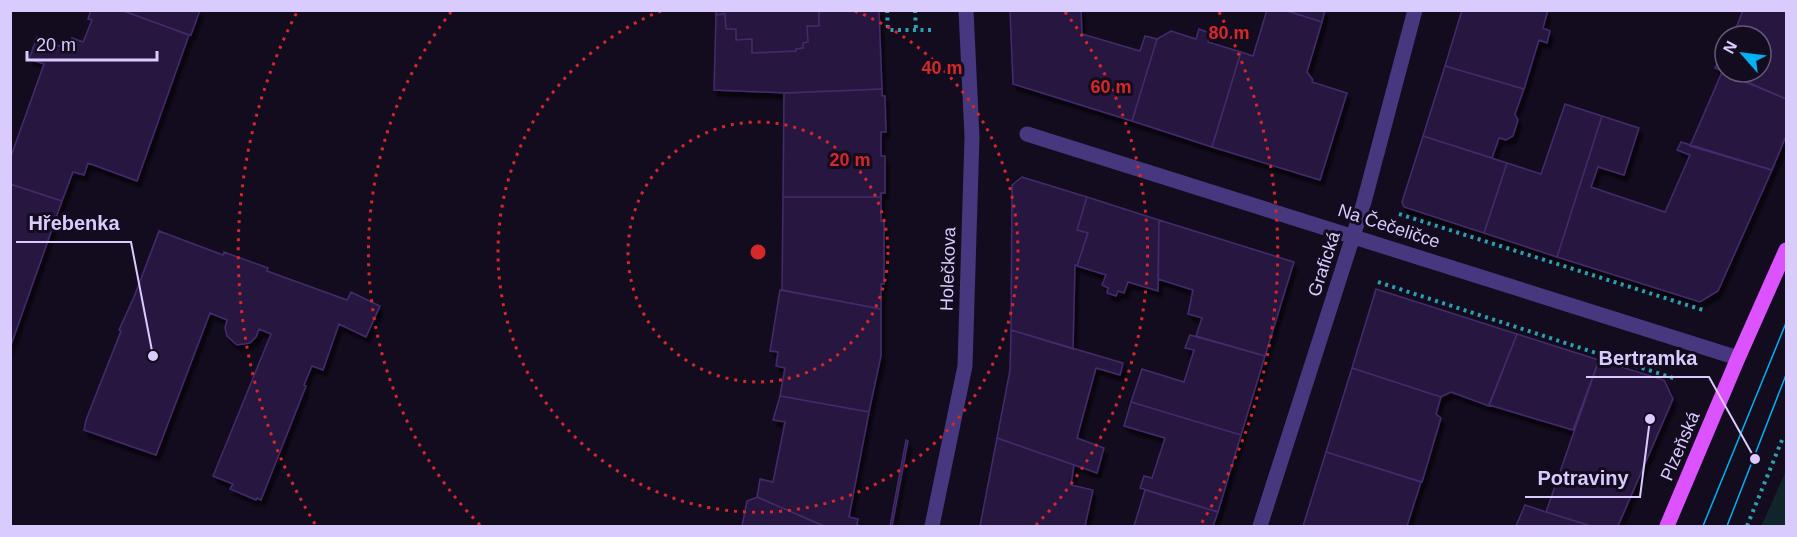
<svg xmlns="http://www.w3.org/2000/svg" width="1797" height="537" viewBox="0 0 1797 537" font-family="Arial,sans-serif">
	<defs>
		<filter id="shadow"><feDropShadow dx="3.5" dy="6" stdDeviation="1.5" flood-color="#0009"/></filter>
	</defs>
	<rect width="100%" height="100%" fill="#130c1f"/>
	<path fill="#0f2529" d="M 1786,471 L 1786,526 L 1761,526 L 1764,520 Z"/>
	<path fill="#281940" stroke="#432b6c" stroke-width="1.5" filter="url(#shadow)" d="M 91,10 L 121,10 L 189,35 L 137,181 L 88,163 L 84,175 L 73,172 L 62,201 L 10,184 L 10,159 L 44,64 L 29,59 L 37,37 L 68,49 L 72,38 L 83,42 L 92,20 L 88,19 Z
		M 121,10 L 200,10 L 191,35 L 189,35 Z
		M 716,10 L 819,10 L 819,26 L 807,26 L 808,42 L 803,43 L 803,48 L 796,49 L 796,51 L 752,53 L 752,39 L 736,40 L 736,29 L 726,29 L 725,14 L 716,15 Z
		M 819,10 L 879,10 L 882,89 L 787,93 L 714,90 L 716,15 L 725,14 L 726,29 L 736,29 L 736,40 L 752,39 L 752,53 L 796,51 L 796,49 L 803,48 L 803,43 L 808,42 L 807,26 L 819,26 Z
		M 1010,10 L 1081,10 L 1082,34 L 1140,51 L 1145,36 L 1157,39 L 1132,121 L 1013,84 Z
		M 1267,10 L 1284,10 L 1322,22 L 1307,72 L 1313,80 L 1312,82 L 1347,93 L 1320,180 L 1212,147 L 1241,52 L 1253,56 Z
		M 1284,10 L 1325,10 L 1322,22 Z
		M 1462,10 L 1548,10 L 1543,28 L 1550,31 L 1547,43 L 1539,40 L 1524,89 L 1445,66 Z
		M 1743,10 L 1786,10 L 1786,99 L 1715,68 L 1720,58 L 1723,59 L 1725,54 L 1725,72 L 1761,72 L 1761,36 L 1733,36 Z
		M 1199,29 L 1212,34 L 1208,42 L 1241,52 L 1212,147 L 1132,121 L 1157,39 L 1171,31 L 1196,39 Z
		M 1445,66 L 1524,89 L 1515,114 L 1518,120 L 1513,136 L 1506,140 L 1499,138 L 1492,158 L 1423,136 Z
		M 1722,72 L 1786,99 L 1786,136 L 1772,170 L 1690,146 Z
		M 882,89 L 882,96 L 885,96 L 886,132 L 881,132 L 881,156 L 885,156 L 885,193 L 881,193 L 881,197 L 783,197 L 784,93 Z
		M 1565,104 L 1602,116 L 1557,257 L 1484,233 L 1507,163 L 1541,174 Z
		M 1602,116 L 1639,128 L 1624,175 L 1598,167 L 1591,187 L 1665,212 L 1690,155 L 1677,150 L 1681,142 L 1772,170 L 1718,291 L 1700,302 L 1557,257 Z
		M 1423,136 L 1507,163 L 1484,233 L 1404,207 L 1402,202 Z
		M 1022,177 L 1087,197 L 1077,230 L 1088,233 L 1077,266 L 1075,265 L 1073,349 L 1011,330 L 1012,185 Z
		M 10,184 L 62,201 L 10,348 Z
		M 783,197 L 881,197 L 881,221 L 884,221 L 884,284 L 881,284 L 881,309 L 782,290 Z
		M 1087,197 L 1159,220 L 1158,291 L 1128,282 L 1124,293 L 1118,291 L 1116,296 L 1107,293 L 1108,288 L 1102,285 L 1106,275 L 1077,266 L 1088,233 L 1077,230 Z
		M 1159,220 L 1294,262 L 1265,356 L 1196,336 L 1202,318 L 1188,314 L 1193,290 L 1158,279 Z
		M 159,231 L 223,255 L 224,252 L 268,268 L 267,271 L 347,300 L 351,292 L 380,306 L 366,337 L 339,324 L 323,370 L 312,366 L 304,385 L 306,386 L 261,500 L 257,498 L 256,500 L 230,489 L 233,484 L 213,476 L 271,334 L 259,329 L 256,337 L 250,343 L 237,345 L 227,336 L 225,328 L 227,320 L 210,313 L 156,455 L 84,430 L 86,420 L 121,331 L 119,330 L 134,297 Z
		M 1376,289 L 1517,334 L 1489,406 L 1451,392 L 1441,397 L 1352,368 Z
		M 780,290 L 881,309 L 881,356 L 869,412 L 780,396 L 785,368 L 776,366 L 778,352 L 770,351 Z
		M 1011,330 L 1123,363 L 1120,375 L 1096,368 L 1077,438 L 1104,448 L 1097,473 L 997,438 L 1010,370 Z
		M 1517,334 L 1599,360 L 1573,430 L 1489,405 Z
		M 1190,335 L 1265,356 L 1241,435 L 1131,402 L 1142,369 L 1184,382 L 1194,350 L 1185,348 Z
		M 1599,360 L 1664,380 L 1673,399 L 1618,526 L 1591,526 L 1546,512 Z
		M 1352,368 L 1441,397 L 1436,414 L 1441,418 L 1422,482 L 1326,452 Z
		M 780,396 L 869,412 L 849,517 L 858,519 L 857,525 L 861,526 L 824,526 L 757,497 L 760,479 L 773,482 L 785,422 L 773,420 Z
		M 1131,402 L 1241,435 L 1218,512 L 1140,488 L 1144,476 L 1152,478 L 1165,438 L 1124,426 Z
		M 997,438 L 1074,465 L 1071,485 L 1093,490 L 1085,526 L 980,526 Z
		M 906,440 L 908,441 L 892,526 L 890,526 Z
		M 1326,452 L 1421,482 L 1407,526 L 1303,526 Z
		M 1145,490 L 1218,512 L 1213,526 L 1134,526 Z
		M 757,497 L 824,526 L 742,526 L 747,501 Z
		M 1525,505 L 1546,512 L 1591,526 L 1516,526 Z"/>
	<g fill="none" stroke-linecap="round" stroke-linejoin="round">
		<path stroke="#2da0b0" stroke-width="4" stroke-dasharray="3 4.5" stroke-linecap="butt" d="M 503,10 L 507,10
			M 887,10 L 888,30 L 932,30
			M 915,10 L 916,30
			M 1399,214 L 1703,310
			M 1378,282 L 1676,379
			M 1747,526 L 1782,440"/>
		<path stroke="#47377e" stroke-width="15" d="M 1027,134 L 1738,358
			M 1260,526 L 1364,202 L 1415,10"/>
		<path stroke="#47377e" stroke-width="15" d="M 932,526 L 965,366 L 972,137 L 966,10"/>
		<path stroke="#dd52ff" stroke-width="15" d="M 1667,526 L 1738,358 L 1786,250"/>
		<path stroke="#01b0f5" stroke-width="1.5" d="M 1703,526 L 1786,323
			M 1727,526 L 1786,375"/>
	</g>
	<g fill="none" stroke="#d62828" stroke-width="3" stroke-dasharray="3 6">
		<circle cx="758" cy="252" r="130"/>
		<path d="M855 11A260 260 0 1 1 661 11"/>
		<path d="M480 525A390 390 0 0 1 451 12M1065 12A390 390 0 0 1 1036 525"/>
		<path d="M315 524A520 520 0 0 1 297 12M1219 12A520 520 0 0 1 1201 524"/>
	</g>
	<g text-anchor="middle" stroke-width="6" stroke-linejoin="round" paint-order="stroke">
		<g font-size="18" fill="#dacbff" stroke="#130c1f">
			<text transform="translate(1389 226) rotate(18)" y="6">Na Čečeličce</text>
			<text transform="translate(1324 264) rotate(-72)" y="6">Grafická</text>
			<text transform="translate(948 269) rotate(-88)" y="6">Holečkova</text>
			<text transform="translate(1680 446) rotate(-67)" y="6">Plzeňská</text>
		</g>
	</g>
	<circle cx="758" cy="252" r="9" fill="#d62828" stroke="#130c1f" stroke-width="3"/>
	<g font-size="18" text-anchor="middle" font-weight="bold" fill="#d62828" stroke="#130c1f" stroke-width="6" stroke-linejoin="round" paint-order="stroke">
		<text x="1229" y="39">80 m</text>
		<text x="942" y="74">40 m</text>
		<text x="1111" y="93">60 m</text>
		<text x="850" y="166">20 m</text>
	</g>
	<path fill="none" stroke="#dacbff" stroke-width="2" d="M153 356L131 242H16M1755 459L1709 377H1586M1650 419L1640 497H1525"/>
	<g fill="#dacbff" stroke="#130c1f" stroke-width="2">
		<circle cx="153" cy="356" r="6"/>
		<circle cx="1755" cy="459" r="6"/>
		<circle cx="1650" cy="419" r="6"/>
	</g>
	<g font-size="20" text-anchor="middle" font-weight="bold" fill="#dacbff" stroke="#130c1f" stroke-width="6" stroke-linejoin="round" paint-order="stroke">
		<text x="74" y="230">Hřebenka</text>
		<text x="1648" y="365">Bertramka</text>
		<text x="1583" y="485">Potraviny</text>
	</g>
	<rect width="1797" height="537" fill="none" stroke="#dacbff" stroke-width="24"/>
	<g transform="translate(1743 54) rotate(298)"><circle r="28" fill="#130c1f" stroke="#635879" stroke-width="1.5"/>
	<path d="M0-4.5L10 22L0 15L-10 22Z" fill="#01b0f5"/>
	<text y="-9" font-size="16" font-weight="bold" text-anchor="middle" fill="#dacbff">N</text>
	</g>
	<path d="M27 51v9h130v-9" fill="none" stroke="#dacbff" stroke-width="3"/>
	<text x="36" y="51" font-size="18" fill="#dacbff" stroke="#130c1f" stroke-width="4.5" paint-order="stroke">20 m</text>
</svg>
